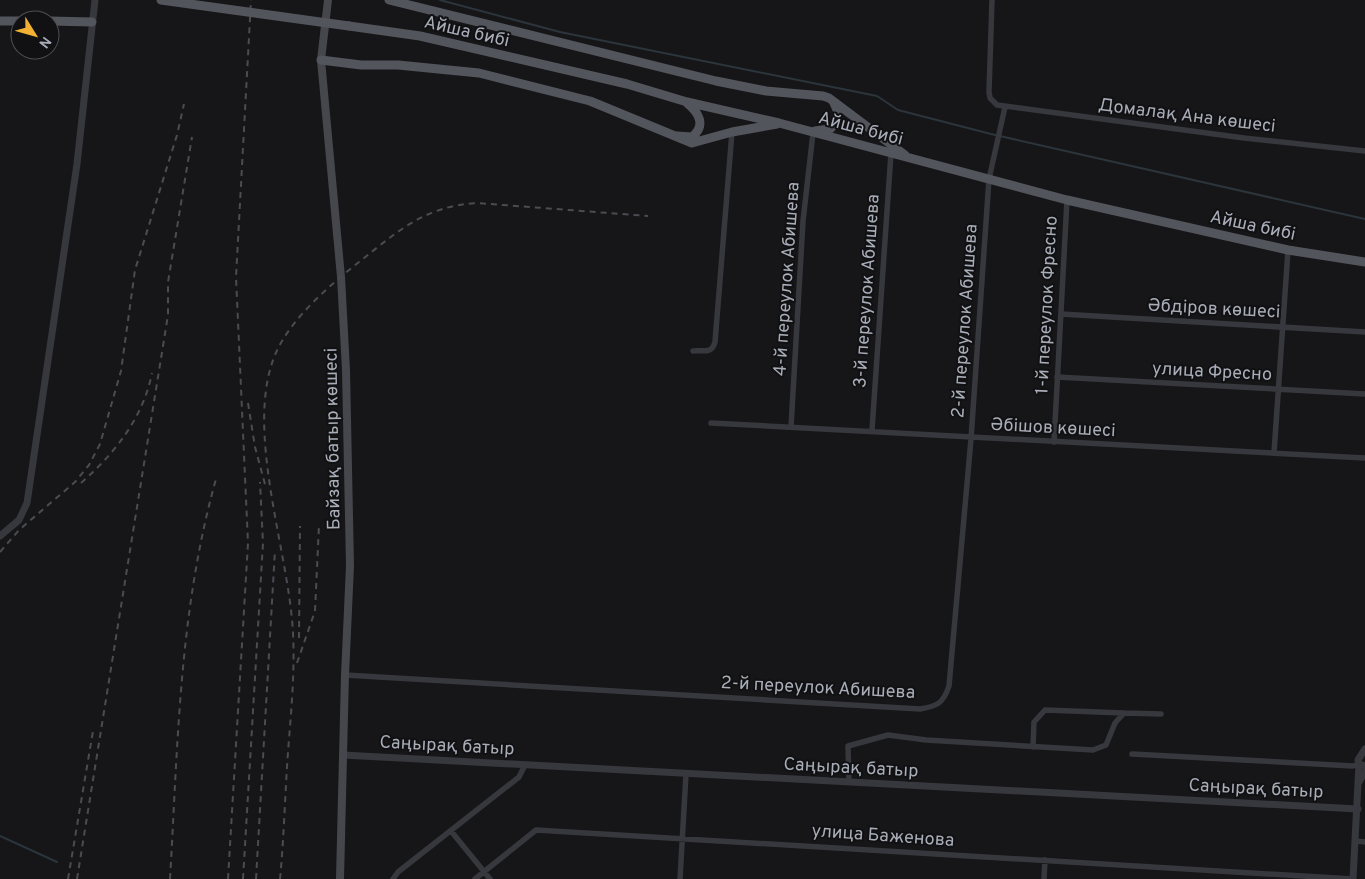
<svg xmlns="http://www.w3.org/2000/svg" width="1365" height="879" viewBox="0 0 1365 879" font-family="Overpass,sans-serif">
	<rect width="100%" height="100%" fill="#161618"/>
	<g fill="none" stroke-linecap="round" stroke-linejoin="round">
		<path stroke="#2c353c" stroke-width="2" d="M 440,0 L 560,32 L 877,96 L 898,110 L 991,134 L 1365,219
			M 0,836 L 57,862"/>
		<path stroke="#37383d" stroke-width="5.5" d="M 992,0 L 989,92 L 990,98 L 997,105 L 1244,138 L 1365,151
			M 1061,314 L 1365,332
			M 693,351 C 704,350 712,354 715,342 L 732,132
			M 1057,377 L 1365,394
			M 711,423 L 1365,458
			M 791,427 L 803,221 L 813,133
			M 872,430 L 891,153
			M 1054,442 L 1067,200
			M 1274,453 L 1288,250
			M 345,675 L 920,709 C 937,706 943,704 949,686 L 971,439 L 989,179 L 1005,107
			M 1033,747 L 1034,722 L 1045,710 L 1124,713
			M 1132,754 L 1353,766 L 1359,764
			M 849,782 L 848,746 L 888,735 L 926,740 L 1093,750 L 1106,745 L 1115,723 L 1124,713 L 1161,714
			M 451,831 L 490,879
			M 1356,841 L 1365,842
			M 393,879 L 398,872 L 519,777 L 525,765
			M 475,879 L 536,830 L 1353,879
			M 680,879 L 686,774
			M 1044,879 L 1045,860"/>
		<path stroke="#37383d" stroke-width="7" d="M 0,536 L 19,520 L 27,503 L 77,164 L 95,0
			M 1365,749 L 1358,760 L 1359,764 L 1365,766
			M 343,755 L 1358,809
			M 1359,782 L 1365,772
			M 1353,879 L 1359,764"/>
		<path stroke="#45474d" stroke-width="8" d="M 328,0 L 321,60 L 341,277 L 346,370 L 350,566 L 345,675 L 340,879"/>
		<path stroke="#53555c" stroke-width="9" d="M 389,0 L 716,81 L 766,91 L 823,96 L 829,98 L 905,155
			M 0,21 L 20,21
			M 50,21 L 92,22
			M 349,26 L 420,36 L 627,84 L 687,102 L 779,123 L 1067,200 L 1288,250 L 1365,262
			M 321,60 L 361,65 L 398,65 L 479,73 L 590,101 L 692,143 L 732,132 L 777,124
			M 815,131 L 830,129 L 835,124 L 838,112 L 834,103
			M 677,136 L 692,137 C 707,125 698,112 687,103"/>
		<path stroke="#4a4c52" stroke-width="2" stroke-dasharray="6 5" stroke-linecap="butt" d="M 248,403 L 255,447 L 266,488
			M 81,483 C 115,453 143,418 152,373
			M 0,552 L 19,530 L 75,482 L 89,465 L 100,444 L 121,371 L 135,270 L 177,135 L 184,104
			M 299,638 L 300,526
			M 297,663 L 315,611 L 319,525
			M 68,879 L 93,731
			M 77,879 L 168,315 L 168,282 L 192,137
			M 170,879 C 178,743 179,611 216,479
			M 228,879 L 248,543 L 236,277 L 251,0
			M 243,879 L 263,543 L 260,482
			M 256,879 L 275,550
			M 280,879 C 284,837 285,794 288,752 C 291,713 295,673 293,633 C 289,552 244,430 275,355 C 290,319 329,286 359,262 C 398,231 425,206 477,203 L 648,216"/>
		<path stroke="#53555c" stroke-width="9" d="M 161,0 L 349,26"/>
	</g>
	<g text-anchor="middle" stroke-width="4" stroke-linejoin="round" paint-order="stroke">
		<g font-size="18" fill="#a8adb8" stroke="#111113">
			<text transform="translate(467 31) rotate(13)" y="6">Айша бибі</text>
			<text transform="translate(1187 115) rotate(7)" y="6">Домалақ Ана көшесі</text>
			<text transform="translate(861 128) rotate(15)" y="6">Айша бибі</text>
			<text transform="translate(1253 225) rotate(12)" y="6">Айша бибі</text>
			<text transform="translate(786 279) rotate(-86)" y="6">4-й переулок Абишева</text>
			<text transform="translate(866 291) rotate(-86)" y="6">3-й переулок Абишева</text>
			<text transform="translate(1046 305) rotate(-87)" y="6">1-й переулок Фресно</text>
			<text transform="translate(1214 308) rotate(3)" y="6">Әбдіров көшесі</text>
			<text transform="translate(964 321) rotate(-86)" y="6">2-й переулок Абишева</text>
			<text transform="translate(1212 371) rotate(3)" y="6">улица Фресно</text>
			<text transform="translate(1053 427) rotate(3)" y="6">Әбішов көшесі</text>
			<text transform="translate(332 439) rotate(-91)" y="6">Байзақ батыр көшесі</text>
			<text transform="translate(818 687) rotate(3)" y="6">2-й переулок Абишева</text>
			<text transform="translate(447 745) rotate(3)" y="6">Саңырақ батыр</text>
			<text transform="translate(851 767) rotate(3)" y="6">Саңырақ батыр</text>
			<text transform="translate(1256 788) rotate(3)" y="6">Саңырақ батыр</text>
			<text transform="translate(883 835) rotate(4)" y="6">улица Баженова</text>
		</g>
	</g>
	<g transform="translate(35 35) rotate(127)"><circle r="24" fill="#111113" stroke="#4d4f55"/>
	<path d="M0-4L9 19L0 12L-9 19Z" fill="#f2b134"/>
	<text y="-8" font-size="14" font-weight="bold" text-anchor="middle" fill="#a8adb8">N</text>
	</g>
</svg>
